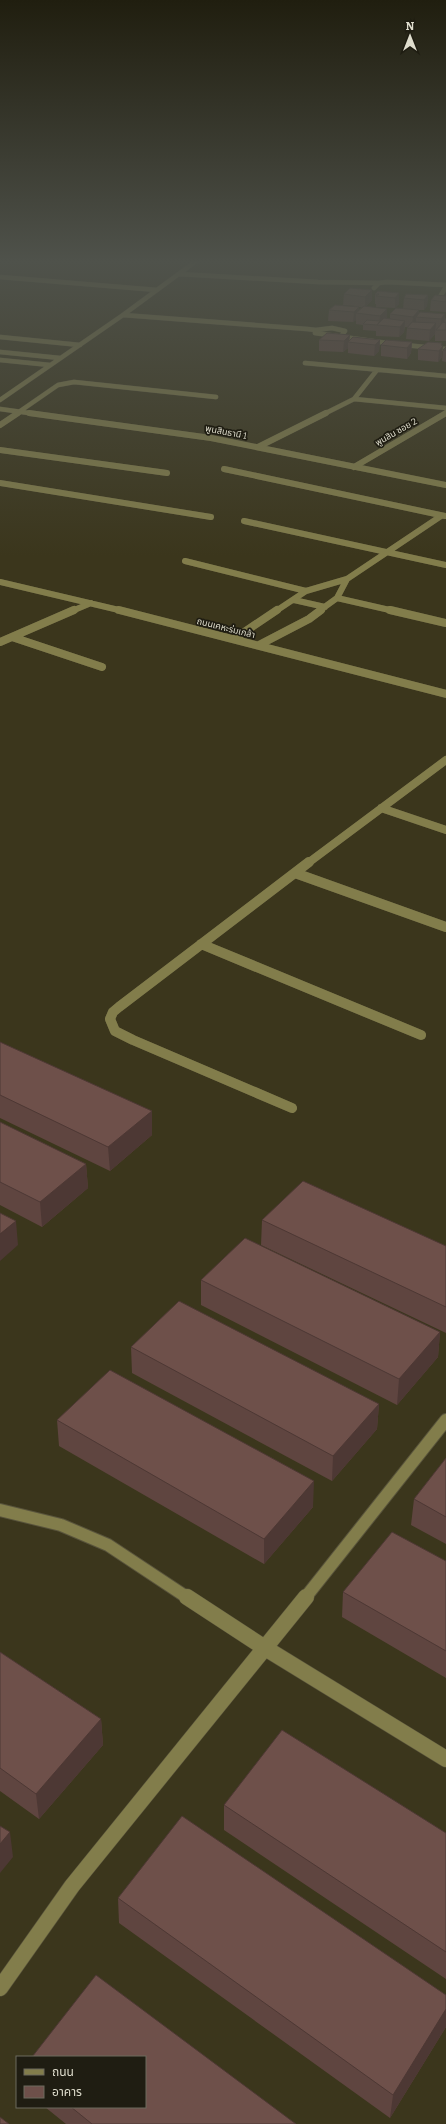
<svg xmlns="http://www.w3.org/2000/svg" width="446" height="2124" viewBox="0 0 446 2124" font-family="Bitter,'Noto Sans Thai',serif">
	<rect width="100%" height="100%" fill="#3b361c"/>
	<g fill="none" stroke-linecap="round" stroke-linejoin="round">
		<g stroke="#59543c" stroke-width="5">
			<path id="minor-far5" d="M 179,274 L 318,282 L 379,283
				M 0,277 L 157,290
				M 374,288 L 379,283 L 387,282 L 446,285
				M 438,300 L 446,287
				M 123,315 L 307,329 L 316,330 L 315,333 L 322,334 L 394,344 L 446,349
				M 316,330 L 332,328 L 345,331 L 342,335
				M 0,337 L 80,345
				M 0,352 L 60,358
				M 0,360 L 50,365
				M 305,363 L 446,376
				M 354,399 L 446,408
				M 0,400 L 123,315 L 199,259
				M 0,409 L 36,414
				M 16,414 L 58,385 L 74,382 L 216,397
				M 324,414 L 354,399 L 377,370
				M 444,414 L 446,413"/>
		</g>
		<g stroke="#59543c" stroke-width="6">
			<path id="minor-far4" d="M 29,413 L 211,438 L 446,485
				M 0,425 L 18,413
				M 258,447 L 326,413
				M 0,450 L 167,473
				M 354,467 L 446,413
				M 224,469 L 445,516
				M 0,483 L 211,517
				M 244,521 L 446,565
				M 185,561 L 306,591
				M 0,582 L 123,611
				M 337,598 L 394,611
				M 294,600 L 325,607
				M 72,611 L 91,603
				M 276,611 L 306,591 L 347,579 L 441,516
				M 319,611 L 337,598 L 347,579"/>
		</g>
		<g stroke="#59543c" stroke-width="8">
			<path id="minor-far3" d="M 119,610 L 446,694
				M 390,610 L 446,623
				M 12,637 L 102,667
				M 234,639 L 277,610
				M 0,642 L 74,610
				M 259,645 L 309,619 L 321,610
				M 381,808 L 446,830
				M 308,863 L 446,760"/>
		</g>
		<g stroke="#59543c" stroke-width="10">
			<path id="minor-far2" d="M 295,873 L 446,927
				M 201,944 L 421,1035
				M 292,1108 L 133,1040 L 115,1031 L 110,1019 L 113,1012 L 119,1007 L 309,862"/>
		</g>
		<g stroke="#59543c" stroke-width="14">
			<path id="minor-far1" d="M 0,1510 L 61,1525 L 108,1545 L 188,1598
				M 305,1598 L 446,1420"/>
		</g>
		<g stroke="#59543c" stroke-width="17">
			<path id="minor" d="M 187,1597 L 265,1648 L 446,1759
				M 0,1988 L 72,1886 L 306,1597"/>
		</g>
		<use href="#minor-far5" stroke="#827d4b" stroke-width="4.5"/>
		<use href="#minor-far4" stroke="#827d4b" stroke-width="6"/>
		<use href="#minor-far3" stroke="#827d4b" stroke-width="8"/>
		<use href="#minor-far2" stroke="#827d4b" stroke-width="10"/>
		<use href="#minor-far1" stroke="#827d4b" stroke-width="12"/>
		<use href="#minor" stroke="#827d4b" stroke-width="16"/>
	</g>
	<path fill="#5f4540" fill-rule="evenodd" d="M 350,288 L 372,300 L 366,306 L 387,319 L 390,319 L 390,314 L 403,309 L 404,298 L 428,295 L 427,306 L 424,310 L 419,310 L 419,314 L 445,314 L 445,323 L 445,319 L 446,318 L 446,341 L 435,341 L 435,334 L 429,341 L 406,339 L 407,328 L 407,327 L 405,327 L 404,332 L 399,337 L 376,336 L 376,331 L 363,330 L 363,325 L 356,324 L 356,320 L 353,322 L 328,321 L 329,310 L 355,306 L 343,305 L 344,294 ZM 359,307 L 362,307 L 359,310 Z
		M 399,293 L 399,304 L 395,308 L 376,307 L 376,304 L 375,304 L 375,294 Z
		M 446,296 L 446,312 L 430,311 L 431,300 Z
		M 350,335 L 349,341 L 380,340 L 379,351 L 374,356 L 348,353 L 348,348 L 343,352 L 319,351 L 319,340 Z
		M 412,342 L 411,353 L 407,359 L 381,356 L 381,345 Z
		M 442,343 L 442,357 L 438,362 L 418,360 L 418,349 Z
		M 446,347 L 446,362 L 442,361 L 443,350 Z
		M 0,1042 L 152,1135 L 110,1171 L 0,1118 Z
		M 0,1122 L 86,1164 L 88,1188 L 42,1227 L 0,1205 Z
		M 262,1220 L 446,1246 L 446,1333 L 261,1245 Z
		M 201,1280 L 440,1332 L 438,1357 L 397,1405 L 201,1305 Z
		M 131,1347 L 379,1404 L 377,1429 L 332,1481 L 132,1373 Z
		M 57,1420 L 313,1507 L 264,1564 L 59,1446 Z
		M 446,1458 L 446,1544 L 411,1525 L 414,1499 Z
		M 446,1561 L 446,1678 L 342,1617 L 343,1592 Z
		M 0,1652 L 101,1719 L 103,1745 L 39,1819 L 0,1791 Z
		M 224,1805 L 446,1833 L 446,1979 L 224,1830 Z
		M 118,1898 L 446,1995 L 446,2027 L 390,2118 L 119,1923 Z
		M 45,2107 L 145,2107 L 296,2124 L 66,2124 Z"/>
	<path fill="#4d3834" d="M 372,290 L 372,300 L 365,308 L 365,297 Z
		M 399,293 L 399,304 L 395,308 L 395,298 Z
		M 428,295 L 427,306 L 424,310 L 424,300 Z
		M 359,307 L 359,313 L 356,313 L 356,320 L 353,322 L 354,312 Z
		M 387,309 L 387,319 L 379,324 L 380,316 Z
		M 419,310 L 418,317 L 416,317 L 416,323 L 412,327 L 413,317 Z
		M 445,314 L 444,325 L 440,330 L 441,319 Z
		M 405,321 L 404,332 L 399,337 L 400,327 Z
		M 436,323 L 435,334 L 429,341 L 430,330 Z
		M 350,335 L 349,342 L 348,342 L 348,348 L 343,352 L 344,341 Z
		M 380,340 L 379,351 L 374,356 L 375,345 Z
		M 412,342 L 411,353 L 407,359 L 407,348 Z
		M 442,343 L 442,347 L 443,346 L 442,357 L 438,362 L 439,351 L 441,345 Z
		M 152,1111 L 152,1135 L 110,1171 L 108,1147 Z
		M 86,1164 L 88,1188 L 42,1227 L 40,1202 Z
		M 16,1221 L 18,1245 L 0,1261 L 0,1234 Z
		M 440,1332 L 438,1357 L 397,1405 L 399,1379 Z
		M 379,1404 L 377,1429 L 332,1481 L 333,1456 Z
		M 314,1481 L 313,1507 L 264,1564 L 264,1539 Z
		M 101,1719 L 103,1745 L 39,1819 L 36,1794 Z
		M 10,1832 L 13,1857 L 0,1873 L 0,1844 Z
		M 446,2009 L 446,2027 L 390,2118 L 393,2095 Z"/>
	<path fill="#6e504a" stroke="#4d3834" d="M 350,288 L 372,290 L 365,297 L 344,294 Z
		M 378,291 L 399,293 L 395,298 L 376,296 L 379,294 L 375,294 Z
		M 406,294 L 428,295 L 424,300 L 404,298 Z
		M 435,295 L 446,296 L 446,302 L 431,300 Z
		M 335,305 L 359,307 L 354,312 L 329,310 Z
		M 364,306 L 387,309 L 380,316 L 356,313 Z
		M 396,308 L 419,310 L 413,317 L 390,314 Z
		M 420,312 L 445,314 L 441,319 L 416,317 Z
		M 384,318 L 405,321 L 400,327 L 377,325 Z
		M 367,320 L 380,321 L 377,325 L 363,324 Z
		M 412,322 L 436,323 L 430,330 L 407,328 Z
		M 443,322 L 446,323 L 446,330 L 436,330 Z
		M 327,333 L 350,335 L 344,341 L 319,340 Z
		M 353,337 L 380,340 L 375,345 L 348,342 Z
		M 386,340 L 412,342 L 407,348 L 381,345 Z
		M 428,342 L 442,343 L 441,345 L 443,346 L 439,351 L 418,349 Z
		M 446,347 L 446,350 L 443,350 Z
		M 0,1042 L 152,1111 L 108,1147 L 0,1095 Z
		M 0,1122 L 86,1164 L 40,1202 L 0,1182 Z
		M 303,1181 L 446,1246 L 446,1307 L 262,1220 Z
		M 0,1213 L 16,1221 L 0,1234 Z
		M 245,1238 L 440,1332 L 399,1379 L 201,1280 Z
		M 179,1301 L 379,1404 L 333,1456 L 131,1347 Z
		M 110,1370 L 314,1481 L 264,1539 L 57,1420 Z
		M 446,1458 L 446,1517 L 414,1499 Z
		M 392,1532 L 446,1561 L 446,1651 L 343,1592 Z
		M 0,1652 L 101,1719 L 36,1794 L 0,1768 Z
		M 282,1730 L 446,1833 L 446,1952 L 224,1805 Z
		M 182,1816 L 446,1995 L 446,2009 L 393,2095 L 118,1898 Z
		M 0,1826 L 10,1832 L 0,1844 Z
		M 96,1975 L 296,2124 L 92,2124 L 71,2107 L 145,2107 L 145,2057 L 32,2057 Z
		M 0,2117 L 9,2124 L 0,2124 Z"/>
	<linearGradient id="sky" x2="0" y2="1"><stop stop-color="#201e0f"/><stop offset="0.47" stop-color="#4f524b"/><stop offset="1" stop-color="#4f524b" stop-opacity="0"/></linearGradient>
	<rect width="446" height="556" fill="url(#sky)"/>
	<g text-anchor="middle" stroke-width="3.5" stroke-linejoin="round" paint-order="stroke">
		<g font-size="9" fill="#dfddcd" stroke="#1f1d12">
			<text transform="translate(226 432) rotate(11)" y="3">พูนสินธานี 1</text>
			<text transform="translate(396 432) rotate(-30)" y="3">พูนสิน ซอย 2</text>
			<text transform="translate(226 628) rotate(14)" y="3">ถนนเคหะร่มเกล้า</text>
		</g>
	</g>
	<rect x="16" y="2056" width="130" height="52" fill="#1f1d12" stroke="#6c6a5d"/>
	<rect x="24" y="2069" width="20" height="6" fill="#827d4b" stroke="#6c6a5d"/>
	<text x="52" y="2076" font-size="12" fill="#dfddcd">ถนน</text>
	<rect x="24" y="2086" width="20" height="12" fill="#6e504a" stroke="#6c6a5d"/>
	<text x="52" y="2096" font-size="12" fill="#dfddcd">อาคาร</text>
	<g transform="translate(410 36)" stroke="#1f1d12" stroke-width="3" paint-order="stroke">
	<path d="M0-3L7 15L0 10L-7 15Z" fill="#dfddcd"/>
	<text y="-6" font-size="11" font-weight="bold" text-anchor="middle" fill="#dfddcd">N</text>
	</g>
</svg>
